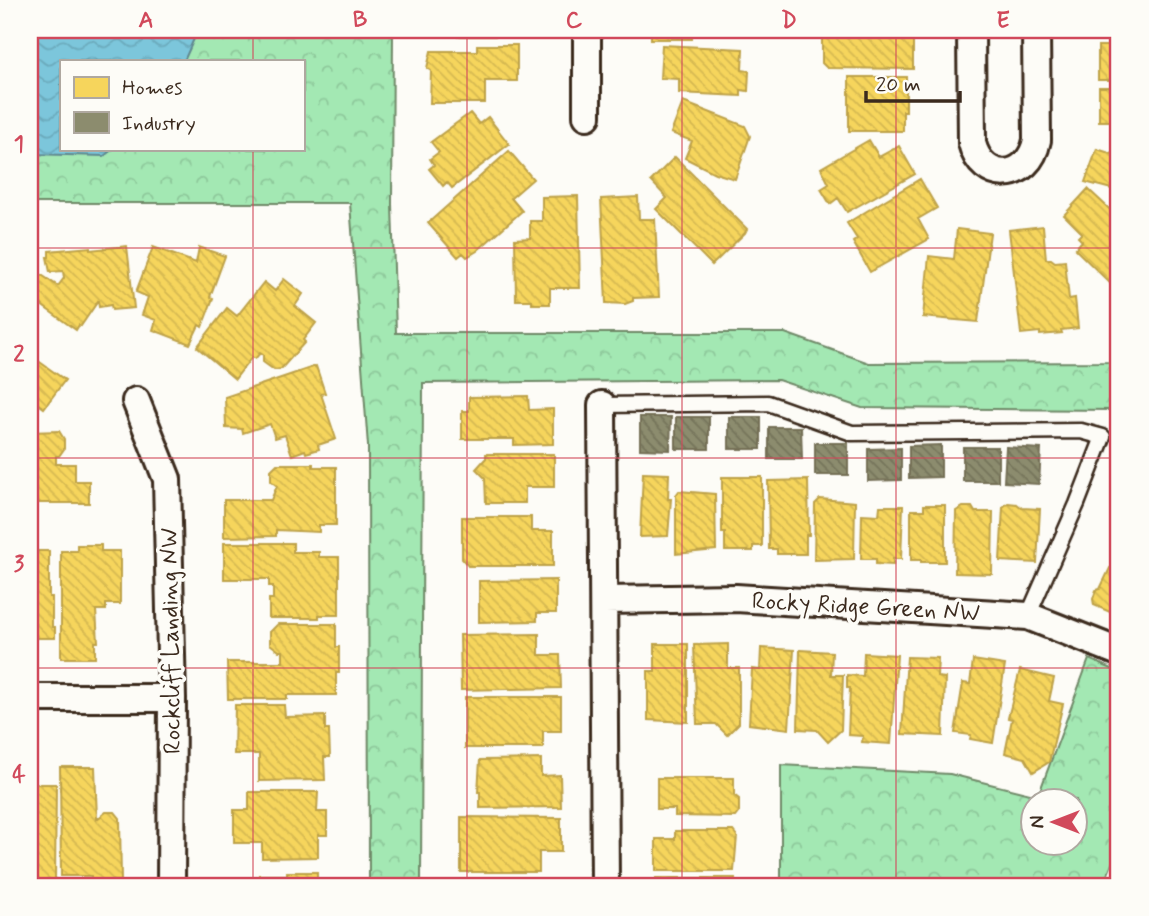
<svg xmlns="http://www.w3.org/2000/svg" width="1149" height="916" viewBox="0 0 1149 916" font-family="Mynerve,sans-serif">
	<defs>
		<pattern id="forest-crowns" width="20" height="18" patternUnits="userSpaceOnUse" patternTransform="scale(1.75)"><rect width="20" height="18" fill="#a3e8b3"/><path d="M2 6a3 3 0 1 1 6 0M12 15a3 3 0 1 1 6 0" fill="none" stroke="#8dc79a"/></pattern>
		<pattern id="water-waves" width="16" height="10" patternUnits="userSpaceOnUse" patternTransform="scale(1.75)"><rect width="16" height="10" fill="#7bc6db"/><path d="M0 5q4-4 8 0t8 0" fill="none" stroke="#6baabc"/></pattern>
		<pattern id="homes-back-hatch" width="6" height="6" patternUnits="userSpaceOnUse" patternTransform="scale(1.75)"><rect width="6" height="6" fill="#f6d55c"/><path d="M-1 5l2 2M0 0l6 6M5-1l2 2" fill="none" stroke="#d4b750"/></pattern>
		<pattern id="industry-back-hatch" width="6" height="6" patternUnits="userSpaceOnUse" patternTransform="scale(1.75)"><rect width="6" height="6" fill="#8c8c6e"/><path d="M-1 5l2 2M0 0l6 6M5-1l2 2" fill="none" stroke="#74735a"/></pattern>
	</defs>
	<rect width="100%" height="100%" fill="#fdfcf7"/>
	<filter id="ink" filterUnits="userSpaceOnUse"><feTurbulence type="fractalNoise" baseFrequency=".0143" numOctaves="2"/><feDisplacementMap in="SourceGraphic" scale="14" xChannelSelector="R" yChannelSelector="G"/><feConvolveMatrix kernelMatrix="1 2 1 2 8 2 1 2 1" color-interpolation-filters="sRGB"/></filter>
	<g filter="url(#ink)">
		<path fill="url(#forest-crowns)" stroke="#6f8968" stroke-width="2" fill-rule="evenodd" d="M 30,30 L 393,30 L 392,204 L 396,333 L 785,333 L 869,363 L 1112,362 L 1119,355 L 1119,410 L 862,408 L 778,380 L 423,383 L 421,886 L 369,886 L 368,446 L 350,203 L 30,203 ZM 61,61 L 303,61 L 303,149 L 61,149 Z
			M 1089,659 L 1119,672 L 1119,847 L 1103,886 L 781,886 L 781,765 L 950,774 L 1038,796 ZM 1034,800 L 1076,800 L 1076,842 L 1034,842 Z"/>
		<path fill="url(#water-waves)" stroke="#61888f" stroke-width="2" d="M 30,30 L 198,30 L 184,61 L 61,61 L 61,149 L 113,149 L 104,156 L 30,154 Z"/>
		<path fill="url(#homes-back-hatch)" stroke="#bea249" stroke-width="2" d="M 452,30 L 526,30 L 526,36 L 452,36 Z
			M 651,30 L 734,30 L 734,32 L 692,31 L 692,39 L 651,39 Z
			M 822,30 L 881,30 L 881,34 L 913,34 L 913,69 L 827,68 L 822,63 Z
			M 477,45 L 517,45 L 517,81 L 485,81 L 485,103 L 430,103 L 431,71 L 427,68 L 431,51 L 477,51 Z
			M 662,45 L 743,49 L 742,70 L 749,71 L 748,91 L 741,90 L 741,96 L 679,93 L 679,79 L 660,78 Z
			M 1098,46 L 1119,46 L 1119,80 L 1098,80 Z
			M 849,77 L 906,77 L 906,111 L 903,111 L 903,131 L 849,131 Z
			M 1099,87 L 1119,87 L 1119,121 L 1099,121 Z
			M 683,102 L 745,126 L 750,136 L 735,179 L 715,173 L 685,158 L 692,141 L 671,133 Z
			M 470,113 L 479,124 L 488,117 L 509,144 L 452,188 L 447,182 L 443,186 L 429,169 L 434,165 L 430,159 L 439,152 L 431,142 Z
			M 869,140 L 879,157 L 899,146 L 915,174 L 847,212 L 838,198 L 830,204 L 821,189 L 829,184 L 821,168 Z
			M 1097,149 L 1119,156 L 1119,191 L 1085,182 Z
			M 509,151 L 533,179 L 511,198 L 522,211 L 477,251 L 467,257 L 463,253 L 458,257 L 428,223 Z
			M 675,157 L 747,229 L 745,233 L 712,265 L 656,209 L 667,198 L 651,181 Z
			M 920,179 L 937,208 L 918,219 L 929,239 L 870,272 L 853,242 L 857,239 L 847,223 Z
			M 1088,189 L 1119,218 L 1117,290 L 1075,249 L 1082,241 L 1078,237 L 1082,233 L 1064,215 Z
			M 578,196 L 580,288 L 550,288 L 550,304 L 532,304 L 532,300 L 516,300 L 515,239 L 530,238 L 530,221 L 542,221 L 542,197 Z
			M 638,197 L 639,219 L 655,219 L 659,297 L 633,298 L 633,301 L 625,304 L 606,303 L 601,199 Z
			M 1043,226 L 1046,259 L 1051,259 L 1055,262 L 1065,261 L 1069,299 L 1075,298 L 1078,328 L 1061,330 L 1062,333 L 1040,335 L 1040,332 L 1021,334 L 1009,230 Z
			M 957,229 L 990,233 L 978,322 L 923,317 L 929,256 L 954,259 Z
			M 127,246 L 134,308 L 112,310 L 111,305 L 99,307 L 98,301 L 81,326 L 79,325 L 76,330 L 30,297 L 30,276 L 34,270 L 58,286 L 64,278 L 63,271 L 50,272 L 47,257 L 49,257 L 49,251 L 90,247 L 90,250 Z
			M 153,247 L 196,263 L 199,247 L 225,256 L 210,297 L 213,298 L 202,327 L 199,325 L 190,344 L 153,330 L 156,320 L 142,315 L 148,297 L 136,292 Z
			M 284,279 L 303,294 L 295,306 L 316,323 L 303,340 L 305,342 L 281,369 L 274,370 L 263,362 L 263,355 L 260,353 L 255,359 L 252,357 L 235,379 L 197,347 L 227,308 L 237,316 L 264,282 L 275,291 Z
			M 30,355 L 65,380 L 44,408 L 30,398 Z
			M 316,366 L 325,393 L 321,394 L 336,439 L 318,445 L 319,449 L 306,453 L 305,450 L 292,455 L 285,435 L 275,438 L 270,424 L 243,433 L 242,429 L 226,428 L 225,397 Z
			M 528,396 L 529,410 L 553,409 L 553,444 L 514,445 L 514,439 L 462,439 L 462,411 L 469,411 L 469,397 Z
			M 59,431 L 64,439 L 64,449 L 59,456 L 56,456 L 56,464 L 75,464 L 75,481 L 89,481 L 89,503 L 30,503 L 30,432 Z
			M 486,454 L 554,454 L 554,487 L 525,487 L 525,503 L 486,503 L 485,478 L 476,469 L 486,458 Z
			M 277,464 L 313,464 L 313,467 L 336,467 L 336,525 L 319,525 L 319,532 L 276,530 L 276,536 L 224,537 L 224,500 L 271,500 L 277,486 L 271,481 L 271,470 Z
			M 643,473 L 669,474 L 668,499 L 671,499 L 668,536 L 640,537 Z
			M 722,477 L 762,477 L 762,546 L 753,546 L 753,551 L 725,551 L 725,533 L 722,533 Z
			M 808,480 L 809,535 L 806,535 L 806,554 L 777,554 L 777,549 L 769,549 L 768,481 Z
			M 679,491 L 715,494 L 716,550 L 676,554 L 676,495 Z
			M 820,499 L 855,502 L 854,559 L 814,560 L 815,504 Z
			M 1008,503 L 1017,504 L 1022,508 L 1040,509 L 1037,563 L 1000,561 L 1003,507 Z
			M 924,505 L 945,505 L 945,562 L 921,562 L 921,560 L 911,560 L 911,510 L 924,510 Z
			M 880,506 L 903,506 L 901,559 L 893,559 L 893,565 L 876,564 L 876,559 L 861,559 L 862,514 L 879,515 Z
			M 963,507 L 972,507 L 975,512 L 993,512 L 992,574 L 955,573 L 956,511 Z
			M 462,517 L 531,517 L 531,531 L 553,531 L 553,566 L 468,566 L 462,559 Z
			M 30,542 L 30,551 L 49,551 L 49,597 L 52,597 L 52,627 L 55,627 L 55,638 L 35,638 L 35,631 L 30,631 Z
			M 224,543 L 293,543 L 293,552 L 319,552 L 319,557 L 339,557 L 339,615 L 319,615 L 319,618 L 269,618 L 269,599 L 273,599 L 273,586 L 269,586 L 269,579 L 224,579 Z
			M 77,545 L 101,545 L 101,551 L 120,551 L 120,604 L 106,604 L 106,610 L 96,610 L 98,642 L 95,642 L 95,658 L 61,658 L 61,551 L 77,551 Z
			M 1110,568 L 1119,572 L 1119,616 L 1094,605 L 1093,599 L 1096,590 L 1100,589 Z
			M 556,580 L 556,613 L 537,613 L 537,621 L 479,622 L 479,581 Z
			M 278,624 L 336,624 L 336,647 L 339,647 L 339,673 L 336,673 L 336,695 L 287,695 L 287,699 L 228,699 L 227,662 L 283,662 L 283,651 L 279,651 L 270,644 L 270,632 Z
			M 539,634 L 539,655 L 560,655 L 561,688 L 461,690 L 460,635 Z
			M 655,644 L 688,644 L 688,722 L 648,720 L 648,671 L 655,671 Z
			M 728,644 L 728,668 L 739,668 L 739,723 L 727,735 L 716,724 L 697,724 L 694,645 Z
			M 761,648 L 794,650 L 789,729 L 749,724 L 752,669 L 760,670 Z
			M 800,650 L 832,652 L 831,675 L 843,675 L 841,730 L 828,742 L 817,730 L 798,729 Z
			M 864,653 L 897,655 L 891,744 L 862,742 L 863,736 L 848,735 L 850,688 L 847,688 L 847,675 L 863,676 Z
			M 907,657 L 938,658 L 937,677 L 945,678 L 943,736 L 902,734 Z
			M 973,660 L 1005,665 L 993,743 L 970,739 L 971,735 L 955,733 L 963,683 L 970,684 Z
			M 1020,670 L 1054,678 L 1049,701 L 1063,704 L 1049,762 L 1033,772 L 1025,758 L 1005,753 L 1012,719 L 1008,718 Z
			M 465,697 L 561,697 L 561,731 L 543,731 L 543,748 L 465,748 Z
			M 235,705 L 284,705 L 285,717 L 325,716 L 325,730 L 329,730 L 330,757 L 324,757 L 325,780 L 259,781 L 259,754 L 234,754 Z
			M 541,759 L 541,776 L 560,775 L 561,807 L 480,808 L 480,792 L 478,792 L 480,760 Z
			M 60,767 L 95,767 L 97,819 L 106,812 L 115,812 L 120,818 L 121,881 L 91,881 L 91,876 L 61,876 Z
			M 657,778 L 734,778 L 734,795 L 739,799 L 739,812 L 735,817 L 675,816 L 675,809 L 657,809 Z
			M 30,784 L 56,784 L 55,882 L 51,882 L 51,886 L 31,886 L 30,882 Z
			M 249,792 L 318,792 L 317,812 L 327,812 L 327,835 L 318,835 L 318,857 L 262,858 L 262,843 L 234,843 L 234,810 L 249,810 Z
			M 461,817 L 561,818 L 561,852 L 539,852 L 539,872 L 461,872 Z
			M 675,831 L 733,831 L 737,836 L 734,871 L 656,871 L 656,839 L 675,839 Z
			M 287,872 L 317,872 L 317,886 L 259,886 L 259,875 L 287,875 Z
			M 656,878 L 735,878 L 735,886 L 656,886 Z
			M 463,881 L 533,881 L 533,886 L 463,886 Z"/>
		<path fill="url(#industry-back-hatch)" stroke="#746f56" stroke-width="2" d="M 640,417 L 671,417 L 670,450 L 640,449 Z
			M 676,417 L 709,417 L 709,449 L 676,449 Z
			M 729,417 L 761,417 L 761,449 L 729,449 Z
			M 769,427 L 801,427 L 802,459 L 769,459 Z
			M 815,443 L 848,443 L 848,475 L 815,475 Z
			M 941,445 L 941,477 L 909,478 L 909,446 Z
			M 963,447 L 998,447 L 998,481 L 963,481 Z
			M 1006,447 L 1041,449 L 1039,484 L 1004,482 Z
			M 901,448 L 901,480 L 868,481 L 868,449 Z"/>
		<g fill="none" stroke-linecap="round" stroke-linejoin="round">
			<g stroke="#3b2a1e" stroke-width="19">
				<path id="service" d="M 602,405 L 768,403 L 852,433 L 1081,431 L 1103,437 L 1077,504 L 1028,616"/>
			</g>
			<g stroke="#3b2a1e" stroke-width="32">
				<path id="minor" d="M 971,30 L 972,143 C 982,184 1029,182 1037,140 L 1036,30
					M 587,116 L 587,30
					M 136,401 L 167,479 L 172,698 L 171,886
					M 602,405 L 605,886
					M 605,600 L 736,598 L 1028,616 L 1119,652
					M 30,698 L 172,698"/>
			</g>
			<use href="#service" stroke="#fdfcf7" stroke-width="14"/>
			<use href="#minor" stroke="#fdfcf7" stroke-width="26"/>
		</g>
	</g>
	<path fill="none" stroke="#d1495b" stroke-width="2" stroke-opacity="0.55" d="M 253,30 L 253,61M 467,30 L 467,886M 682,30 L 682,886M 896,30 L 896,886M 253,149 L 253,886M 30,248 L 1119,248M 30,458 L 1119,458M 30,668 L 1119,668"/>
	<g text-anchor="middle" stroke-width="7" stroke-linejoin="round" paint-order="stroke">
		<g font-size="24" fill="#3b2a1e" stroke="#fdfcf7">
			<text transform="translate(866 606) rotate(3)" y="8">Rocky Ridge Green NW</text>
			<text transform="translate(170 641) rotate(-91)" y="8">Rockcliff Landing NW</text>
		</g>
	</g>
	<rect width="1149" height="916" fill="none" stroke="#fdfcf7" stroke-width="77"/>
	<rect x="60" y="60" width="245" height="91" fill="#fdfcf7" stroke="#afa8a0" stroke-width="2"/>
	<rect x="74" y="77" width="35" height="21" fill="#f6d55c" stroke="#afa8a0" stroke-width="2"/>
	<text x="122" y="94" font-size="21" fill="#3b2a1e">Homes</text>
	<rect x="74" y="112" width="35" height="21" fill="#8c8c6e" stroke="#afa8a0" stroke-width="2"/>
	<text x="122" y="130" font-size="21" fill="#3b2a1e">Industry</text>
	<g transform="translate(1054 822) rotate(270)"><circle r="33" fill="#fdfcf7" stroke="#afa8a0" stroke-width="2"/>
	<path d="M0-5L12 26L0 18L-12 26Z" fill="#d1495b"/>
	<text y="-10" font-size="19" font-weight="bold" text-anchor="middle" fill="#3b2a1e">N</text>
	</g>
	<path d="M866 91v10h94v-10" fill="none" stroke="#3b2a1e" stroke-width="3.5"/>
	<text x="876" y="91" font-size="21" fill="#3b2a1e" stroke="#fdfcf7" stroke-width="5" paint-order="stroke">20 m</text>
	<rect x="38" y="38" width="1072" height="840" fill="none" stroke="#d1495b" stroke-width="2.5"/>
	<g font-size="23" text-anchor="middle" font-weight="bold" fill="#d1495b">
		<text x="146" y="27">A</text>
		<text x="360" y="27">B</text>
		<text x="574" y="27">C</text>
		<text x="789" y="27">D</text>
		<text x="1003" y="27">E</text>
		<text x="19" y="151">1</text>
		<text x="19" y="361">2</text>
		<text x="19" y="571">3</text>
		<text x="19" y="781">4</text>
	</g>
</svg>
